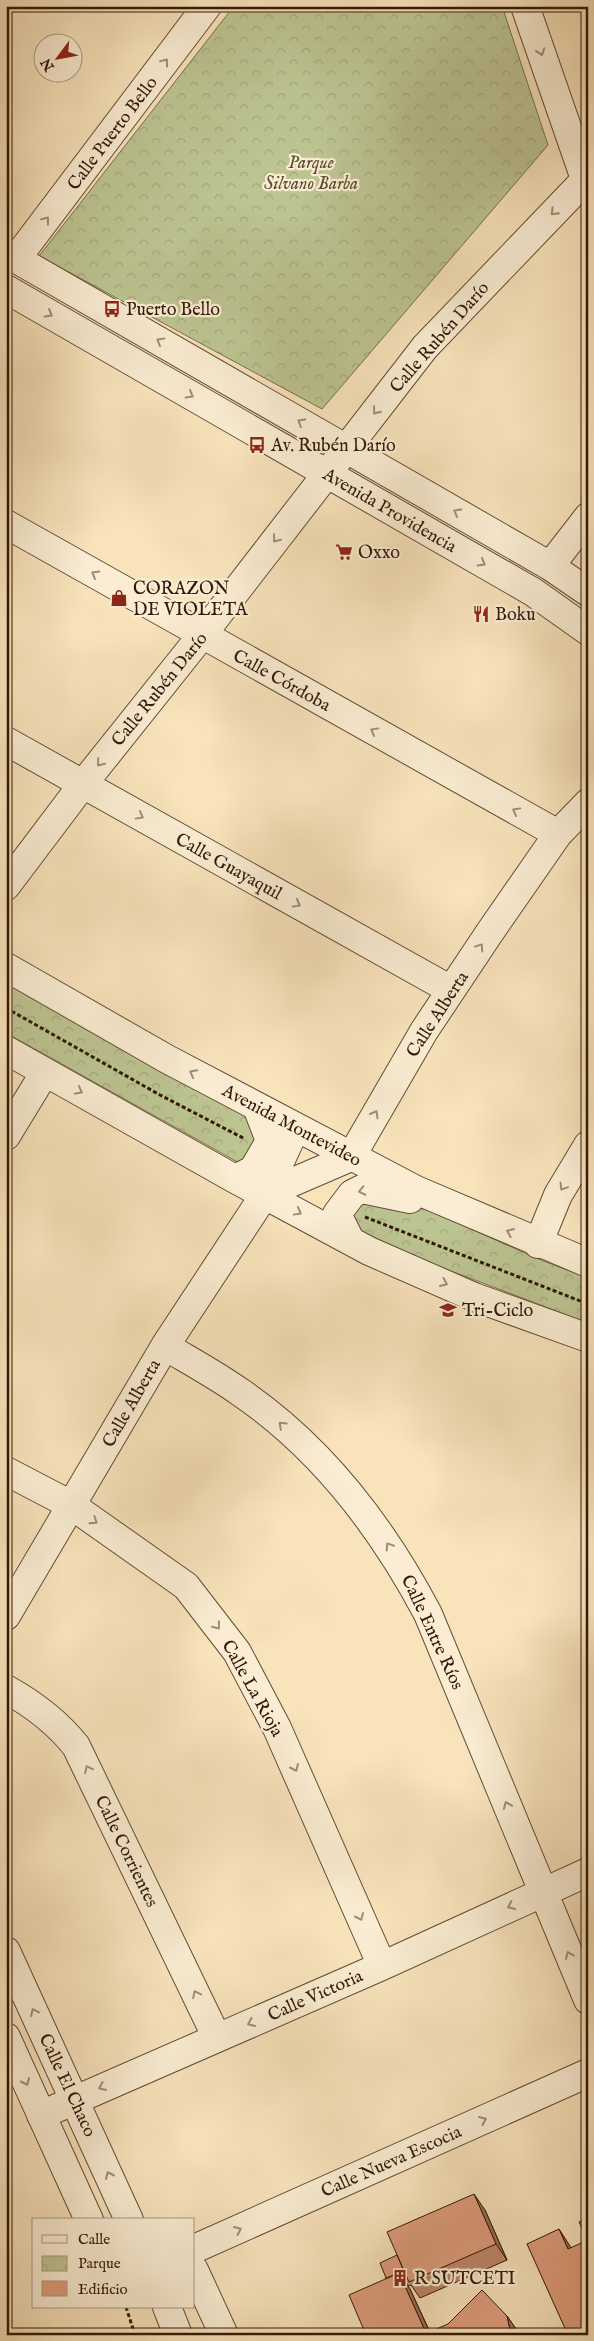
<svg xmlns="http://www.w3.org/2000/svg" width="594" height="2341" viewBox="0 0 594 2341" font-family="'IM FELL English',serif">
	<defs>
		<pattern id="park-crowns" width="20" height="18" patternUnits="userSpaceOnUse" patternTransform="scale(1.25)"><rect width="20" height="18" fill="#bcc491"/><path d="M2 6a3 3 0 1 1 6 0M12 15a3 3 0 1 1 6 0" fill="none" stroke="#a2a87c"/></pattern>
	</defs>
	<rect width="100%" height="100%" fill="#f8e3bb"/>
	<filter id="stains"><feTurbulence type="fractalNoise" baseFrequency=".004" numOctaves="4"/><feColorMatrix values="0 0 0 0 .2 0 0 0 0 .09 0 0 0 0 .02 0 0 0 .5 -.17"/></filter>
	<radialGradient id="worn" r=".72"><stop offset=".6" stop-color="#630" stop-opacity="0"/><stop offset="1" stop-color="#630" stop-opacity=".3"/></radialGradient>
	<path fill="url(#park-crowns)" stroke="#776e4c" d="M 234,6 L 502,6 L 548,145 L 322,409 L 39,256 Z
		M 6,981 L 257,1122 L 263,1136 L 250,1169 L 6,1033 Z
		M 367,1190 L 438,1214 L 536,1258 L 588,1278 L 588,1323 L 385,1246 L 341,1220 Z"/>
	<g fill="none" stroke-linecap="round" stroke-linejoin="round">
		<g stroke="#644b34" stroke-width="30">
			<path id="minor" d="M 525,6 L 585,179
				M 6,253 L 550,566 L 588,592
				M 16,259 L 207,6
				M 6,289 L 533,592 L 588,631
				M 6,524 L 558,834
				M 550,566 L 588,517
				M 6,741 L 451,990
				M 6,886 L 83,784 L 202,635 L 425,347 L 588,177
				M 6,967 L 167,1059 L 416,1190 L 588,1263
				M 6,1050 L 235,1179 L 369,1251 L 474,1297 L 588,1338
				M 6,1136 L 45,1072
				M 235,1179 L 253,1170 L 270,1141 L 257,1107
				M 265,1194 L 351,1157 L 424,1031 L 490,932 L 558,834 L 588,803
				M 350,1240 L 337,1214 L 352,1194 L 362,1189 L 410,1199
				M 538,1244 L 558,1195 L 588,1145
				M 165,1346 C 190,1361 216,1375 240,1392 C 322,1448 382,1527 428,1614 L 588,2000
				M 6,1471 L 71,1505 L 186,1586 L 237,1652 L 277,1728 L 382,1966
				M 6,1616 L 165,1346 L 265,1194 L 296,1127
				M 6,1689 C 33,1704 57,1722 76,1746 L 217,2038
				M 6,1951 L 129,2220
				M 6,2037 L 89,2220
				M 41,2115 L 382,1966 L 588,1872
				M 194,2249 L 588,2073
				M 194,2270 L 224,2335
				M 167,2307 L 178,2335"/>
		</g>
		<path stroke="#321807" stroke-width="3" stroke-dasharray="4 2.5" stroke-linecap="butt" d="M 6,1008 L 160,1095 L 245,1139
			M 365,1217 L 588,1304
			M 126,2307 L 135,2335"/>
		<use href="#minor" stroke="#faedd3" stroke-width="28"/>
	</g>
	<path fill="#bf876b" stroke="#321807" d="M 485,2210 L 507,2260 L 420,2298 L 411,2285 L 408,2286 L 410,2289 L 430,2332 L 507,2316 L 516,2329 L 517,2335 L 366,2335 L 386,2278 L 397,2255 Z"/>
	<path fill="#9b6e57" stroke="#321807" d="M 474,2194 L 485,2210 L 507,2260 L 496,2244 Z
		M 559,2229 L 570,2246 L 579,2265 L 568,2249 Z
		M 399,2273 L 410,2289 L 431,2335 L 427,2335 Z
		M 507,2316 L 516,2329 L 517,2335 L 511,2335 Z"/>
	<path fill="#de9d7c" stroke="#321807" d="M 474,2194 L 496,2244 L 409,2282 L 387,2232 Z
		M 588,2218 L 588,2335 L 568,2335 L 527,2244 L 559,2229 L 568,2249 L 588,2240 L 579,2222 Z
		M 397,2255 L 406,2276 L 402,2277 L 399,2273 L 386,2278 L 380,2263 Z
		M 399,2273 L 427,2335 L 366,2335 L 349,2295 Z
		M 482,2290 L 507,2316 L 511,2335 L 428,2335 L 427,2333 L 448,2324 Z"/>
	<defs><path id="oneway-chevron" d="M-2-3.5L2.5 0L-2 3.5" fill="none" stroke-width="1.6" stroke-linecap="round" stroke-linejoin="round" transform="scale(1.25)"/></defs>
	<g stroke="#a08d77">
		<use href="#oneway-chevron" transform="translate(541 52) rotate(71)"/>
		<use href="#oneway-chevron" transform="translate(165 62) rotate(-53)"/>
		<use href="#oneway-chevron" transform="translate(554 212) rotate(134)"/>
		<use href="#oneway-chevron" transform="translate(46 220) rotate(-53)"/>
		<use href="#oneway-chevron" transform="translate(49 314) rotate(30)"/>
		<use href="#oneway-chevron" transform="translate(160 341) rotate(-150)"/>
		<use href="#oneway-chevron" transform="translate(190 395) rotate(30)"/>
		<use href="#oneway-chevron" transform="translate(376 411) rotate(128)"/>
		<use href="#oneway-chevron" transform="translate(301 422) rotate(-150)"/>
		<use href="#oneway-chevron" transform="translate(457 512) rotate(-150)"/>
		<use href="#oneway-chevron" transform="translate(276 539) rotate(128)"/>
		<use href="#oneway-chevron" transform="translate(482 563) rotate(30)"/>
		<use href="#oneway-chevron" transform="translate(95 574) rotate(-150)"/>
		<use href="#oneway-chevron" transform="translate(374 731) rotate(-151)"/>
		<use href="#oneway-chevron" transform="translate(100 763) rotate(129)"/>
		<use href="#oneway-chevron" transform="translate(516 811) rotate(-151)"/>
		<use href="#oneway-chevron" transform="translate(140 816) rotate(29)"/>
		<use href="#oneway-chevron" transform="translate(297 904) rotate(29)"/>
		<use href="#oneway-chevron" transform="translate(480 947) rotate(-56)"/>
		<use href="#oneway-chevron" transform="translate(193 1073) rotate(-152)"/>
		<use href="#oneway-chevron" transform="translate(79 1091) rotate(29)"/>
		<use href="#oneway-chevron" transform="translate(375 1114) rotate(-60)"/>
		<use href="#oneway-chevron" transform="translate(563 1187) rotate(121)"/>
		<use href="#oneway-chevron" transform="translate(362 1191) rotate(168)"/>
		<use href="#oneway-chevron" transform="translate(298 1212) rotate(29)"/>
		<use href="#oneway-chevron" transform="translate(510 1232) rotate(-157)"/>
		<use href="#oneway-chevron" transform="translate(444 1283) rotate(24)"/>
		<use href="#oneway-chevron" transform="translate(282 1425) rotate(-137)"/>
		<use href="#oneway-chevron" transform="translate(94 1521) rotate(35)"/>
		<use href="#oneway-chevron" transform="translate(389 1546) rotate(-123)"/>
		<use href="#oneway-chevron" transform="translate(217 1626) rotate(52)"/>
		<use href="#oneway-chevron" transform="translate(295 1768) rotate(66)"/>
		<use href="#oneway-chevron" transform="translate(88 1769) rotate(-116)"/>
		<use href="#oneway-chevron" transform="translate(507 1805) rotate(-112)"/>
		<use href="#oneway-chevron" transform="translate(511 1906) rotate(155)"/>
		<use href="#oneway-chevron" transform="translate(360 1917) rotate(66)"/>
		<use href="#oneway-chevron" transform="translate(569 1955) rotate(-113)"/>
		<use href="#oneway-chevron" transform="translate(196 1994) rotate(-116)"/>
		<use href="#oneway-chevron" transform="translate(34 2012) rotate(-115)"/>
		<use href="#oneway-chevron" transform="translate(251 2023) rotate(156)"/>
		<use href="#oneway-chevron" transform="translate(26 2082) rotate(66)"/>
		<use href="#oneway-chevron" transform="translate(102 2087) rotate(157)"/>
		<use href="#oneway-chevron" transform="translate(483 2120) rotate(-24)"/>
		<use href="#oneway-chevron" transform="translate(109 2175) rotate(-114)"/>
		<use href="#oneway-chevron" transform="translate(238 2230) rotate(-24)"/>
	</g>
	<defs>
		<g id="bus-bare" transform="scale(1.35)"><path d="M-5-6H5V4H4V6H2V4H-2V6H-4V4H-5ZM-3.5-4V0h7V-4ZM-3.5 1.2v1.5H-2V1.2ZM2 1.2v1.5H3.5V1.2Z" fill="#8f2418" stroke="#faedd3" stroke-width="2.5" paint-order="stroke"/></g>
		<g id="supermarket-bare" transform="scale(1.35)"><path d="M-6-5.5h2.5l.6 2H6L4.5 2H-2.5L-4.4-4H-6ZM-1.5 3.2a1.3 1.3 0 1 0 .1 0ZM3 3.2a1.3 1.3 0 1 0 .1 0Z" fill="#8f2418" stroke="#faedd3" stroke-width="2.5" paint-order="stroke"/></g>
		<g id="shop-bare" transform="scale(1.35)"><path d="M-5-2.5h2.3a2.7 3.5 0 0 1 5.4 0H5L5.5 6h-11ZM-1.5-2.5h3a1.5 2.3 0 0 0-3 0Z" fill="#8f2418" stroke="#faedd3" stroke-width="2.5" paint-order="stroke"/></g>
		<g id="restaurant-bare" transform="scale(1.35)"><path d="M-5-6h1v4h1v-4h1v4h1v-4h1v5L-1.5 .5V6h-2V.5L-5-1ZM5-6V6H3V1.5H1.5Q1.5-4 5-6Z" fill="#8f2418" stroke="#faedd3" stroke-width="2.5" paint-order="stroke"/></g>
		<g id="school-bare" transform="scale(1.35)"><path d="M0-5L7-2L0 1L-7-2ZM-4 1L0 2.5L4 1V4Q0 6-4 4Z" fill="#8f2418" stroke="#faedd3" stroke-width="2.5" paint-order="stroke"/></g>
		<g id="building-bare" transform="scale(1.35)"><path d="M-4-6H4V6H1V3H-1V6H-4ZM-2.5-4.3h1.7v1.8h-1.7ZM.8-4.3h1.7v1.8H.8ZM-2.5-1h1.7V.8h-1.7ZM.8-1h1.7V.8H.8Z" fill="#8f2418" stroke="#faedd3" stroke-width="2.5" paint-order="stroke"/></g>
	</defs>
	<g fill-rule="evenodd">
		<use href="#bus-bare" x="112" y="309"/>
		<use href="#bus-bare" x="257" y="445"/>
		<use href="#supermarket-bare" x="344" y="552"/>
		<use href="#shop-bare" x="119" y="598"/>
		<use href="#restaurant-bare" x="481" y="614"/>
		<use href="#school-bare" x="448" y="1310"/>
		<use href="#building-bare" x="400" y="2278"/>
	</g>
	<g text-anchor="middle" stroke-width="4.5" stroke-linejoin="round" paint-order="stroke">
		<g font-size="18" fill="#321807" stroke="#faedd3">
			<text transform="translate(112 133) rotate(-53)" y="6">Calle Puerto Bello</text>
			<text transform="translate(439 337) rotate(-49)" y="6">Calle Rubén Darío</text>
			<text transform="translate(390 510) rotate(30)" y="6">Avenida Providencia</text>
			<text transform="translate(282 680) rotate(29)" y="6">Calle Córdoba</text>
			<text transform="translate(159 689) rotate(-51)" y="6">Calle Rubén Darío</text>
			<text transform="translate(229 866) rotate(29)" y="6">Calle Guayaquil</text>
			<text transform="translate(437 1014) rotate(-57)" y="6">Calle Alberta</text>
			<text transform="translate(292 1125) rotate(28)" y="6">Avenida Montevideo</text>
			<text transform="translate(131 1403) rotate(-60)" y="6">Calle Alberta</text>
			<text transform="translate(433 1632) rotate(65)" y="6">Calle Entre Ríos</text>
			<text transform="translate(253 1688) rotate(61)" y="6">Calle La Rioja</text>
			<text transform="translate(127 1851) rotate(64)" y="6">Calle Corrientes</text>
			<text transform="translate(315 1995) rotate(-24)" y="6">Calle Victoria</text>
			<text transform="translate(68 2085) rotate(65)" y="6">Calle El Chaco</text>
			<text transform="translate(391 2161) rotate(-24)" y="6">Calle Nueva Escocia</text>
		</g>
		<g font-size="18" font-style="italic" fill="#5b4c30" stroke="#faedd3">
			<text x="311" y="168">Parque<tspan x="311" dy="21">Silvano Barba</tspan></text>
		</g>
		<g font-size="18" fill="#321807" stroke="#faedd3" text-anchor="start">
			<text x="126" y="315">Puerto Bello</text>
			<text x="271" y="451">Av. Rubén Darío</text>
			<text x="358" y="558">Oxxo</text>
			<text x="133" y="594">CORAZON<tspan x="133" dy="21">DE VIOLETA</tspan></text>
			<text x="495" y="620">Boku</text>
			<text x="462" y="1316">Tri-Ciclo</text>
			<text x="414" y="2284">R SUTCETI</text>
		</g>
	</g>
	<rect width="594" height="2341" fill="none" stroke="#f8e3bb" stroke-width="25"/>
	<rect x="8" y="8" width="579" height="2326" fill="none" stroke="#321807" stroke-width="2.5"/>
	<rect x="12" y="12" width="569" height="2316" fill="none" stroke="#321807"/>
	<rect x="32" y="2218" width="162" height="90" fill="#faedd3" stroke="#aa9881"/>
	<rect x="42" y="2235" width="25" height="8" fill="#faedd3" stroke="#aa9881"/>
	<text x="78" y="2244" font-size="15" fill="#321807">Calle</text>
	<rect x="42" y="2256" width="25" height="15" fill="url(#park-crowns)" stroke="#aa9881"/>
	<text x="78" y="2268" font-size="15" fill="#321807">Parque</text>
	<rect x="42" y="2281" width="25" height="15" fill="#de9d7c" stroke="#aa9881"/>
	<text x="78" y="2294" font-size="15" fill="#321807">Edificio</text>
	<g transform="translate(58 58) rotate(238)"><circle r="24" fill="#faedd3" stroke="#aa9881"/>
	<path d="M0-4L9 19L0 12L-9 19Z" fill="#8f2418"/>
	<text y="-8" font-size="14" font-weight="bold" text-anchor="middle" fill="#321807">N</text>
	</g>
	<rect width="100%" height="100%" filter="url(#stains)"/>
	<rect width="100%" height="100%" fill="url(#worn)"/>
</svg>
